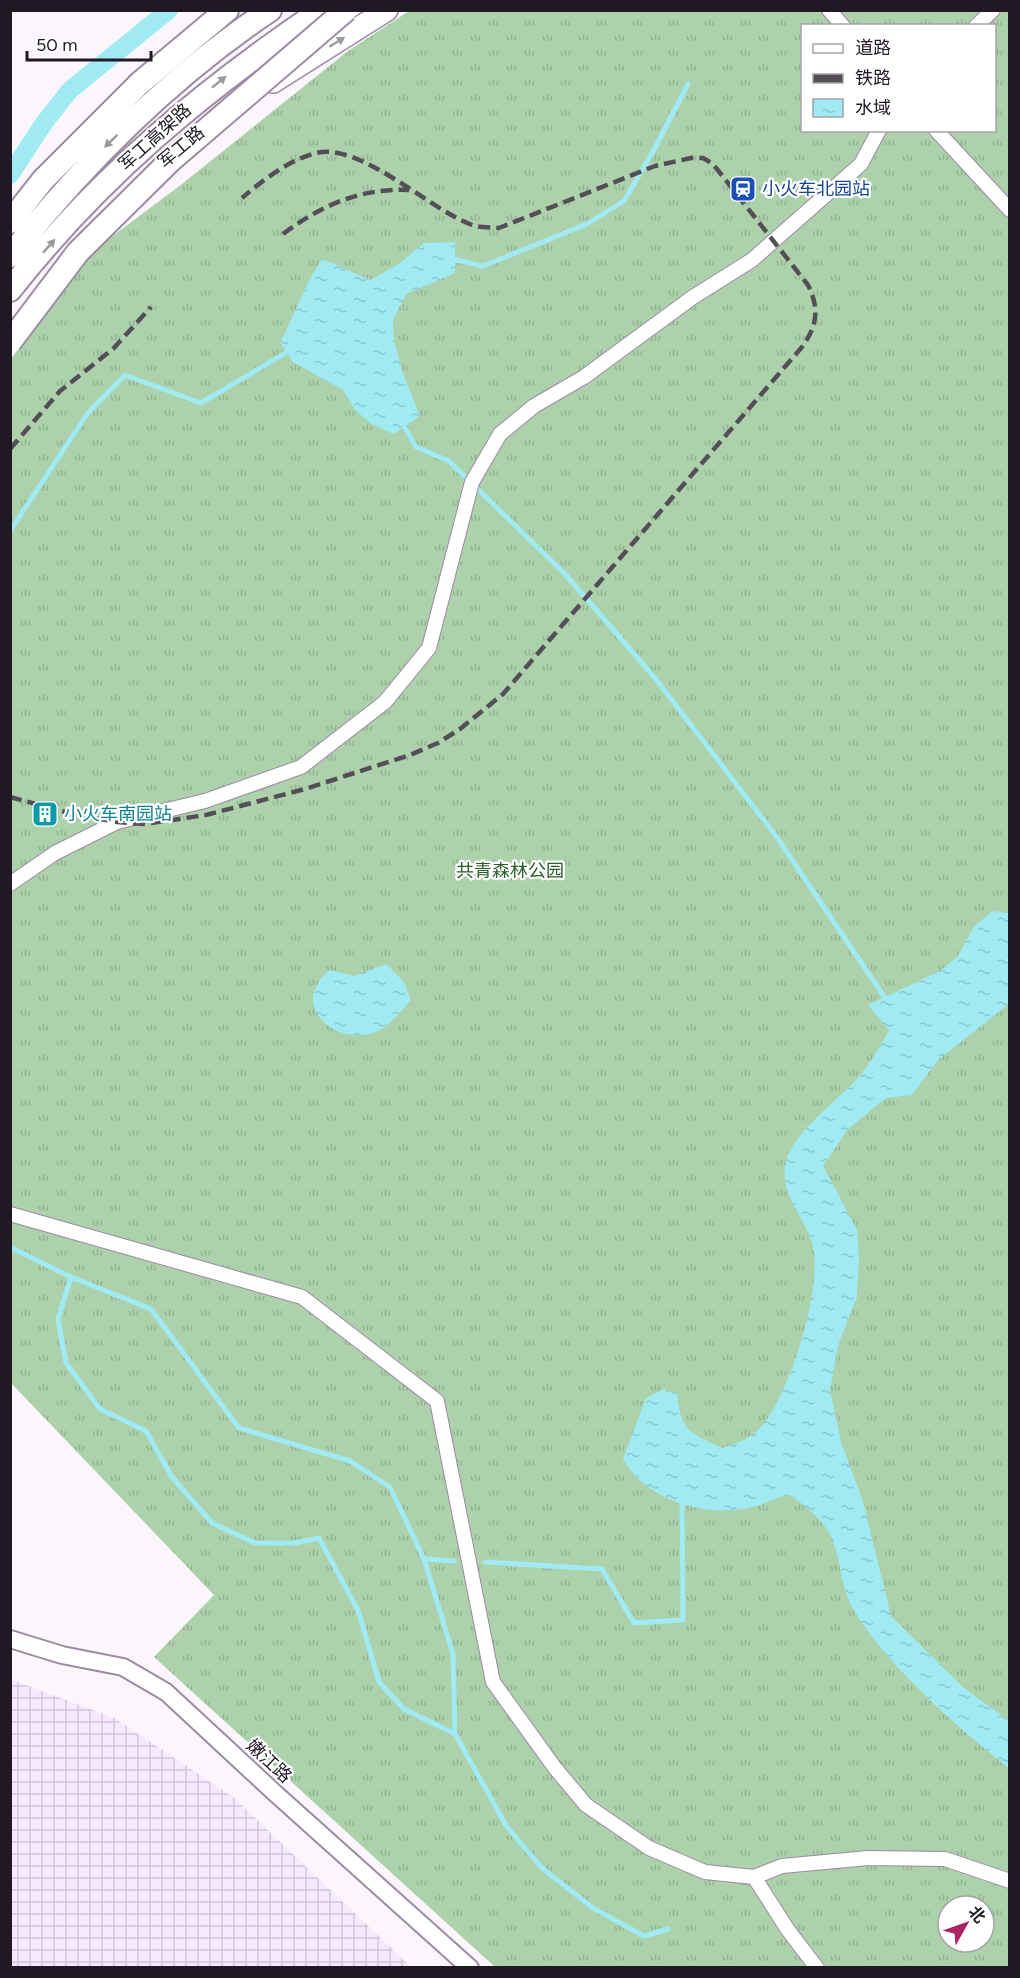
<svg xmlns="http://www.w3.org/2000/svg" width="1020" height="1978" viewBox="0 0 1020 1978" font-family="Figtree,'Noto Sans SC',sans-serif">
	<defs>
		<pattern id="industrial-grid" width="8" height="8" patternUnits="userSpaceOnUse" patternTransform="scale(1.5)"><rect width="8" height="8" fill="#f7e8fd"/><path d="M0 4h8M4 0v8" fill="none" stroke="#d3c6d9"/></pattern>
		<pattern id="grass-tufts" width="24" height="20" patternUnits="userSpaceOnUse" patternTransform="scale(1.5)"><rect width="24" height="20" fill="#acd1ab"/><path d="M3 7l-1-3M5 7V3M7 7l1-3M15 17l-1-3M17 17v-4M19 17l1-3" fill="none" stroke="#94b393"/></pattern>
		<pattern id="water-ripples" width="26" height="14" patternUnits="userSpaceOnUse" patternTransform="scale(1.5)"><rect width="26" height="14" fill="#a0eaf3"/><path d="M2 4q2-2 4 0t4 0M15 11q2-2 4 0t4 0" fill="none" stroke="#8ac8d0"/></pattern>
	</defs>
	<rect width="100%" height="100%" fill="#faf6fc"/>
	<path fill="url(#industrial-grid)" d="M 10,1679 L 114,1718 L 233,1797 L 411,1967 L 11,1967 Z"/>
	<path fill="url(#grass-tufts)" fill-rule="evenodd" d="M 409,11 L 1009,11 L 1009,1967 L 495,1967 L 154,1657 L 214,1595 L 11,1383 L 11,359 L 82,259 L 182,184 L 348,51 ZM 802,26 L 994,26 L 994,130 L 802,130 ZM 948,1906 L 984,1906 L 984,1942 L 948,1942 Z"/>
	<path fill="url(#water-ripples)" d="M 455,242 L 455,273 L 406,294 L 393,320 L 394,340 L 402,371 L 420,416 L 394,434 L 372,424 L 355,410 L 343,390 L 293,362 L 280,342 C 296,315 303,284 323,259 L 370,280 L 397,265 L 424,243 Z
		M 992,911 L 1009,913 L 1009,1004 L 938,1060 L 912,1095 L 886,1098 L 848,1129 L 823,1166 L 857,1230 L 859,1258 L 857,1297 L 838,1345 L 830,1390 L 841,1442 L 863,1501 L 891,1616 L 963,1687 L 1009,1721 L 1009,1768 C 961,1731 879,1658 851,1605 C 840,1584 841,1560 832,1539 C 824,1520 804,1504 788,1494 C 776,1498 765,1504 753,1507 C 706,1518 648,1502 623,1459 L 646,1398 L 664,1389 L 677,1394 C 681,1432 689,1432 722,1448 C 735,1444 748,1440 758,1430 C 789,1400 825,1283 812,1242 C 803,1216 778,1191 786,1161 C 795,1130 839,1100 860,1076 C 871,1062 881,1045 889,1030 L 868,1005 L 940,971 L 957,957 L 974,927 Z
		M 386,964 L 404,982 L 411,1000 C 401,1011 389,1028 373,1033 C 331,1046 289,1002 330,970 L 355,976 Z"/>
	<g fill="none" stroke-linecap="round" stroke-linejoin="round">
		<path stroke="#a0eaf3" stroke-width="5" d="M 448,258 L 483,266 L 587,224 L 624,201 L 655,148 L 688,84
			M 401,421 L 416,447 L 449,461 L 565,574 L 655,678 L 776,836 L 885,998
			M 10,531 L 87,414 L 125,375 L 201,403 L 292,349
			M 10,1247 L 71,1277 L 151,1309 L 239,1428 L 350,1461 L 390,1487 L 424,1559 L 454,1561
			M 71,1277 L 58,1319 L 66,1363 L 100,1409 L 146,1431 L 172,1477 L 212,1523 L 255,1543 L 294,1543 L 319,1538 L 358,1610 L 379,1682 L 404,1709 L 455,1734 L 507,1827 L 542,1868 L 593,1908 L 644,1936 L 668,1929
			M 424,1559 L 453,1654 L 455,1734
			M 485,1562 L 602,1569 L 634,1623 L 683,1620 L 682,1497"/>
		<path stroke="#a0eaf3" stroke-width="18" d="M 10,175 L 44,123 L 70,90 L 169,10"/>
		<g stroke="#9d8aa5" stroke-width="16">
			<path id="minor" d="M 829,10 L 843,26
				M 976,26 L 993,10
				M 936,130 L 1010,210
				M 10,884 L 55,853 L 117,822 L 205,801 L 301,767 L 385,702 L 429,648 L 472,482 L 500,434 L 534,406 L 584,377 L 693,297 L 752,260 L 861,164 L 879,130
				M 10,1214 L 302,1297 L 437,1401 L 493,1682 L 555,1768 L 586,1805 L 649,1848 L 705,1872 L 754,1877 L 782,1866 L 868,1858 L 945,1859 L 1010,1881
				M 754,1877 L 788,1930 L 817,1968"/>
		</g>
		<g stroke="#9d8aa5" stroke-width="20">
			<path id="tertiary" d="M 10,1639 L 62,1655 L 123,1667 L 166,1692 L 276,1794 L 470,1968"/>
		</g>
		<g stroke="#9d8aa5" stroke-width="24">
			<path id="primary" d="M 273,82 L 387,10"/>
		</g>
		<g stroke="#9d8aa5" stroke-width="26">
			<path id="trunk" d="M 10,222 L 43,180 L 140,83 L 227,10
				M 10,256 C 85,162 170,77 270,10
				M 10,290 C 98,178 204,89 322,10"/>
		</g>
		<use href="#minor" stroke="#fff" stroke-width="14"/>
		<use href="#tertiary" stroke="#fff" stroke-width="16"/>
		<use href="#primary" stroke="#fff" stroke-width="21"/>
		<use href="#trunk" stroke="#fff" stroke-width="22"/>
		<path stroke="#544e57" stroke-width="4.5" stroke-dasharray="12 6" stroke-linecap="butt" d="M 283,234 C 322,205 360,188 409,190
			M 10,449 L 60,391 L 113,349 L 151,307
			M 10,797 L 73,814 L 117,822 L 145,824 L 206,815 L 305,789 L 410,755 L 438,743 L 460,729 L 503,694 L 802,347 C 817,326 820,309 808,285 L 713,164 L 703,158 L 691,158 L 655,166 L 499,228 C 491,227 480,228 472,225 C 429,209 360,142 316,153 C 289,160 263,180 242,198"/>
		<g stroke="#9d8aa5" stroke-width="26" stroke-linecap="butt">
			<path id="trunk-bridge" d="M 10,342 L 78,252 L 170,161 L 346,10"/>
		</g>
		<use href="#trunk-bridge" stroke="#fff" stroke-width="22"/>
	</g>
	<defs><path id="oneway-solid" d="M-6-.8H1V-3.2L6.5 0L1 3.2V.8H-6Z" transform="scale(1.5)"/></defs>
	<g fill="#9b989c">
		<use href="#oneway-solid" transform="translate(337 42) rotate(-32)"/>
		<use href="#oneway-solid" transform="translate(219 82) rotate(-39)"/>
		<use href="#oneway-solid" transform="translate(111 141) rotate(136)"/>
		<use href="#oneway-solid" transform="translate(49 246) rotate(-49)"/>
	</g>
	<defs>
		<g id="station-square" transform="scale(1.35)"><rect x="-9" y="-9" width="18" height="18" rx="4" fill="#1a4fb4" stroke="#fff"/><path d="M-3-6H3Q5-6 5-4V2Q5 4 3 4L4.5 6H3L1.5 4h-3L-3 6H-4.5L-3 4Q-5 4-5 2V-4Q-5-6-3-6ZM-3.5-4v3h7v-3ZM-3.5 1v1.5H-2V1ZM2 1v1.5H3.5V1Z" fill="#fff"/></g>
		<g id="building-square" transform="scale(1.35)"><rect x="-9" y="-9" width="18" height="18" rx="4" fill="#0f9aa8" stroke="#fff"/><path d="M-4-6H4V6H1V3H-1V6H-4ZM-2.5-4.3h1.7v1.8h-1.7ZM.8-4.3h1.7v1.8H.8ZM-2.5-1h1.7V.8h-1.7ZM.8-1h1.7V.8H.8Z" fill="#fff"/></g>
	</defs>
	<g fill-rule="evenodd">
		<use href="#station-square" x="743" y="189"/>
		<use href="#building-square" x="45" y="814"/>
	</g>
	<g text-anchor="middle" stroke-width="4.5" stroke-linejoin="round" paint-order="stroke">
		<g font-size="18" fill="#201923" stroke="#fff">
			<text transform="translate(155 137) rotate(-42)" y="6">军工高架路</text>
			<text transform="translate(181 147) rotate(-40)" y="6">军工路</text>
			<text transform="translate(269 1761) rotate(43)" y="6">嫩江路</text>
		</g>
		<g font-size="18" fill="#164399" stroke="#fff" text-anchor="start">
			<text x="762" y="195">小火车北园站</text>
		</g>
		<g font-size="18" fill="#0d838f" stroke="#fff" text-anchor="start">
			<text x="64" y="820">小火车南园站</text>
		</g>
		<g font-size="18" fill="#286029" stroke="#fff">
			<text x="510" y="877">共青森林公园</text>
		</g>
	</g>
	<rect width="1020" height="1978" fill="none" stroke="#201923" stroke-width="24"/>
	<rect x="801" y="24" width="195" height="108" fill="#ffffff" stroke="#a6a3a7" stroke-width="1.5"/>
	<rect x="813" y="44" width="30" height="9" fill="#ffffff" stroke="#a6a3a7" stroke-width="1.5"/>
	<text x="855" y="54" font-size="18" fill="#201923">道路</text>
	<rect x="813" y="74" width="30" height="9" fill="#544e57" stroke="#a6a3a7" stroke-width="1.5"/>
	<text x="855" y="84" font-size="18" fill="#201923">铁路</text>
	<rect x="813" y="99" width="30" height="18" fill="url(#water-ripples)" stroke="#a6a3a7" stroke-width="1.5"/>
	<text x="855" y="114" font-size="18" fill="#201923">水域</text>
	<g transform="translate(966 1924) rotate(50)"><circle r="28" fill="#ffffff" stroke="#a6a3a7" stroke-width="1.5"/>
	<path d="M0-4.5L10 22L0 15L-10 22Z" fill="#ac2365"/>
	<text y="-9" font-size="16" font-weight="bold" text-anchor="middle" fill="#201923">北</text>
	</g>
	<path d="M27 51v9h124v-9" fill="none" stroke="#201923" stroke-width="3"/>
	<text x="36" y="51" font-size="18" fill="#201923" stroke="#ffffff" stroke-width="4.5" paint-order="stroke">50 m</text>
</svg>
